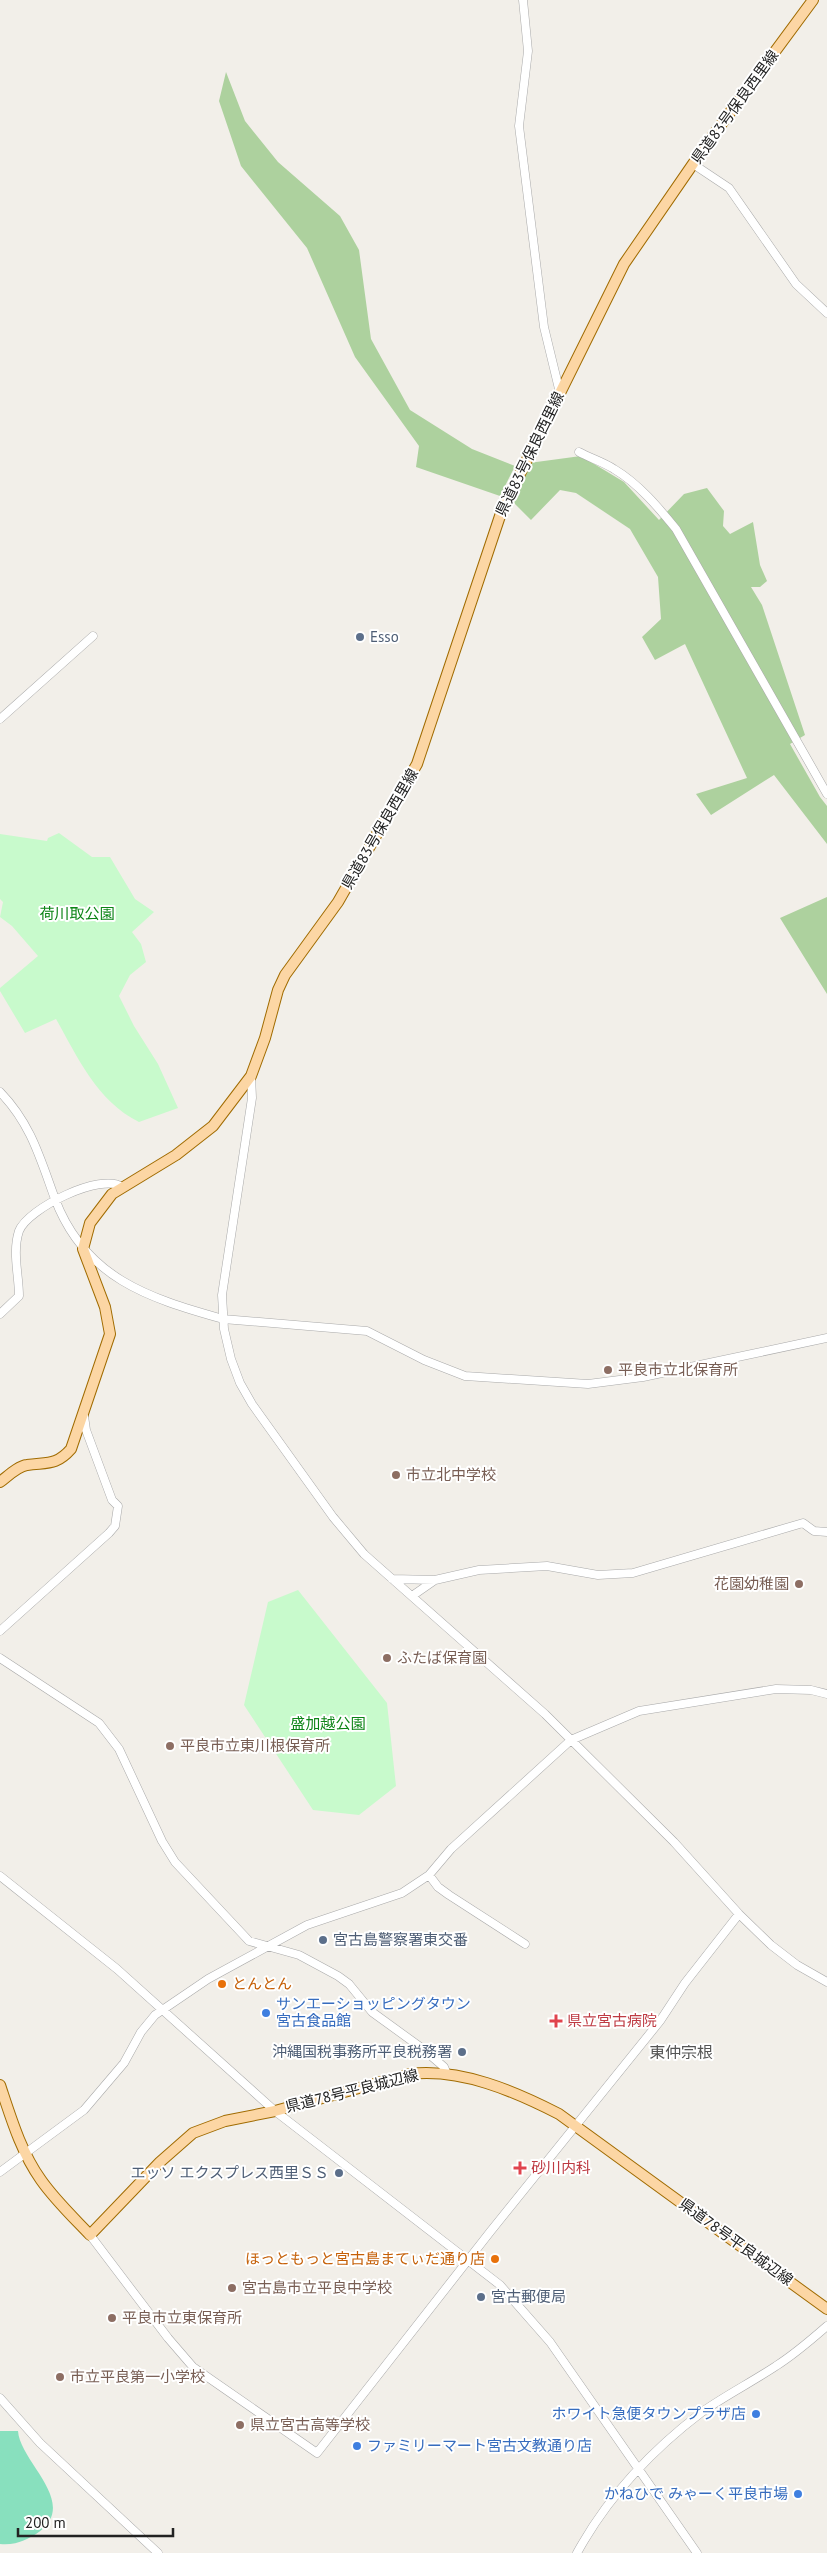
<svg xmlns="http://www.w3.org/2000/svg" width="827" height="2553" viewBox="0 0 827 2553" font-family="'PT Sans','Noto Sans JP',sans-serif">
	<rect width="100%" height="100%" fill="#f2efe9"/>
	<path fill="#add19e" d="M 226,72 L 245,121 L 278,162 L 340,216 L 359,250 L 371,339 L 410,410 L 472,449 L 515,466 L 500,496 L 416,467 L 419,446 L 355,357 L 307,248 L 241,166 L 219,101 Z
		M 581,456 L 624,482 L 659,520 L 684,494 L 707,488 L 724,511 L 723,526 L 730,534 L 753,522 L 760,565 L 767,581 L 760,587 L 751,587 L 762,605 L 805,735 L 790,744 L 820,797 L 827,806 L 827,844 L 774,775 L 711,815 L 696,794 L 747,778 L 685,644 L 655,660 L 642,637 L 661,619 L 658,577 L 630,529 L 576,493 L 560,490 L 531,520 L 513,502 L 529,463 Z
		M 827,897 L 827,994 L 780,918 Z"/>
	<path fill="#c8facc" d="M 59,833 L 92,857 L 110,857 L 135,899 L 154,912 L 132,932 L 141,944 L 146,962 L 130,975 L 119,996 L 134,1026 L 158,1064 L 178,1108 L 139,1122 C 97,1101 78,1058 56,1019 L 25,1033 L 0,991 L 0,988 L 38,956 L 12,926 L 0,917 L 3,902 L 0,899 L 0,834 L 47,841 L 48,838 Z
		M 298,1590 L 387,1703 L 396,1786 L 359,1815 L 313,1810 L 244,1705 L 268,1602 Z"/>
	<path fill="#88e0be" d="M 0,2431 L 18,2431 C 20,2463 82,2504 36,2534 C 23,2542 14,2545 0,2544 Z"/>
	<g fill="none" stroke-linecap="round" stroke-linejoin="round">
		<g stroke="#a9a9a9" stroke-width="9">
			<path id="tertiary" d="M 523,0 L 528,51 L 519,126 L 544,327 L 560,393
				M 693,164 L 729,188 L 796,284 L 827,313
				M 579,452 C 590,458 603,462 614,469 C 639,484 658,507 676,529 L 827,794
				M 0,719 L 93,636
				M 251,1076 L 252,1098 L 222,1295 L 224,1329 L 231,1359 L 240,1383 L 252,1404 L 333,1517 L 364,1554 L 545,1714 L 674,1842 L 739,1914 L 771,1945 L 797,1965 L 827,1982
				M 0,1092 C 31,1124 40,1158 55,1199 C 85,1278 148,1298 223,1319 L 367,1331 L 424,1360 L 465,1376 L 588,1384 L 643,1377 L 827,1338
				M 0,1314 L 19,1296 C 19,1275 12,1252 19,1231 C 28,1208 102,1172 122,1187
				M 392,1579 L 435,1580 L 479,1570 L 547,1566 L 598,1575 L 633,1573 L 803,1523 L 814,1531 L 827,1532
				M 412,1596 L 435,1580
				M 0,1631 L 109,1533 L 115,1526 L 118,1506 L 112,1500 L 86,1430 L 84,1416
				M 0,1658 L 99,1723 L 119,1749 L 162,1841 L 175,1862 L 249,1941 L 299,1955 L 338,1976 L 349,1984 L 372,2012 L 423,2049 L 444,2067 L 447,2074
				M 429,1875 L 438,1887 L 449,1895 L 525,1944
				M 0,1876 L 117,1969 L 275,2111 L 500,2285 L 550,2342 L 697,2553
				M 0,2172 L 84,2110 L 124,2063 L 141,2032 L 155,2015 L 208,1979 L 307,1925 L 402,1893 L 429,1875 L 451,1849 L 571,1740 L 639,1711 L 776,1689 L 811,1690 L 827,1694
				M 90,2235 L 168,2338 L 193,2367 L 317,2453 L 490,2232 L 660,2021 L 685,1983 L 739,1914
				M 0,2398 L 40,2443 L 158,2553
				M 577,2553 C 607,2498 652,2450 702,2412 C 726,2395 752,2382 776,2366 C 795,2354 811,2340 827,2326"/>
		</g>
		<g stroke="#a06b00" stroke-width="12">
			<path id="primary" d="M 0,1482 C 8,1476 18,1466 27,1465 C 47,1462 56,1466 71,1449 L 110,1334 L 105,1307 L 83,1249 L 90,1223 L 112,1194 L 176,1155 L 213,1126 L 251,1076 L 265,1038 L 278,990 L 285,975 L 338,902 L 417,764 L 502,510 L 624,264 L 706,145 L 813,0
				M 0,2085 C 11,2118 21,2152 41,2180 C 55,2200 73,2217 90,2235 L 160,2162 L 193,2133 L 225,2121 L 275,2111 L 410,2074 C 461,2068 514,2091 559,2114 L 827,2309"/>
		</g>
		<use href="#tertiary" stroke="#fff" stroke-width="8"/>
		<use href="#primary" stroke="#fcd6a4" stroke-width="10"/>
	</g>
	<g fill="#5c6f8a" stroke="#fff" stroke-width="2">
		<circle cx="360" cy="637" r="5"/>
		<circle cx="323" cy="1940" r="5"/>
		<circle cx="462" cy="2052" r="5"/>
		<circle cx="339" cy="2173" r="5"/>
		<circle cx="481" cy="2297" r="5"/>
	</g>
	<g fill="#8d6e63" stroke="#fff" stroke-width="2">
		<circle cx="608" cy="1370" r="5"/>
		<circle cx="396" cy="1475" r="5"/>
		<circle cx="799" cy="1584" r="5"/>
		<circle cx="387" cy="1658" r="5"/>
		<circle cx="170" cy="1746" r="5"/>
		<circle cx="232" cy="2288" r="5"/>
		<circle cx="112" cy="2318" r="5"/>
		<circle cx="60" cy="2377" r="5"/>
		<circle cx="240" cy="2425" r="5"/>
	</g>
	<g fill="#e8710a" stroke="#fff" stroke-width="2">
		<circle cx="222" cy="1984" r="5"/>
		<circle cx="495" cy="2259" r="5"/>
	</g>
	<g fill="#3f7fe0" stroke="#fff" stroke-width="2">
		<circle cx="266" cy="2013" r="5"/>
		<circle cx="756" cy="2414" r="5"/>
		<circle cx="357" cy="2446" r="5"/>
		<circle cx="798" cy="2494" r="5"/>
	</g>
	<g fill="#e0444e" stroke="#fff" stroke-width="2">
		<path d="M553.5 2013.5h5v5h5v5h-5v5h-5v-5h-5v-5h5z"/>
		<path d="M517.5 2160.5h5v5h5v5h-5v5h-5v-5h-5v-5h5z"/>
	</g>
	<g text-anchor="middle" stroke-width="4" stroke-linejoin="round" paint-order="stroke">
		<g font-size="15" fill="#222" stroke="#fff">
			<text transform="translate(735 107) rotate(-54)" y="5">県道83号保良西里線</text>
			<text transform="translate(530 454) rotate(-64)" y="5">県道83号保良西里線</text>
			<text transform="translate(380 829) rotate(-60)" y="5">県道83号保良西里線</text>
			<text transform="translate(352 2091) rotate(-14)" y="5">県道78号平良城辺線</text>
			<text transform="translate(736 2242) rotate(36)" y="5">県道78号平良城辺線</text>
		</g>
		<g font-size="15" fill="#4e5e75" stroke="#fff" text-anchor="start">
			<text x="370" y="642">Esso</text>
			<text x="333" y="1945">宮古島警察署東交番</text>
			<text x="452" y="2057" text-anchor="end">沖縄国税事務所平良税務署</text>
			<text x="329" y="2178" text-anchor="end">エッソ エクスプレス西里ＳＳ</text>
			<text x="491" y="2302">宮古郵便局</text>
		</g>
		<g font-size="15" fill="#0c8416" stroke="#fff">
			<text x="77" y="919">荷川取公園</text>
			<text x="328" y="1729">盛加越公園</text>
		</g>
		<g font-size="15" fill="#785e54" stroke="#fff" text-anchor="start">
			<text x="618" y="1375">平良市立北保育所</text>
			<text x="406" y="1480">市立北中学校</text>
			<text x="789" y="1589" text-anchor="end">花園幼稚園</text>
			<text x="397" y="1663">ふたば保育園</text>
			<text x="180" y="1751">平良市立東川根保育所</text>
			<text x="242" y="2293">宮古島市立平良中学校</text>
			<text x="122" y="2323">平良市立東保育所</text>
			<text x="70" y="2382">市立平良第一小学校</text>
			<text x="250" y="2430">県立宮古高等学校</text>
		</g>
		<g font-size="15" fill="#c56008" stroke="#fff" text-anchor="start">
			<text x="232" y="1989">とんとん</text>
			<text x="485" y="2264" text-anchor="end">ほっともっと宮古島まてぃだ通り店</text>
		</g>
		<g font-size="15" fill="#366cbe" stroke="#fff" text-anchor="start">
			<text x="276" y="2009">サンエーショッピングタウン<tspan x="276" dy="17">宮古食品館</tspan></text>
			<text x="746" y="2419" text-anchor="end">ホワイト急便タウンプラザ店</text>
			<text x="367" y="2451">ファミリーマート宮古文教通り店</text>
			<text x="788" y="2499" text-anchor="end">かねひで みゃーく平良市場</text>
		</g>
		<g font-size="15" fill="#be3a42" stroke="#fff" text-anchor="start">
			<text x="567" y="2026">県立宮古病院</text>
			<text x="531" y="2173">砂川内科</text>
		</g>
		<g font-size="16" fill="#555" stroke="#fff">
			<text x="681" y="2058">東仲宗根</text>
		</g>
	</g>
	<path d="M18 2528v8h155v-8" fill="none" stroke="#222222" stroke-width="2.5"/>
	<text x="25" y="2528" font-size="15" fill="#222222" stroke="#ffffff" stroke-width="4" paint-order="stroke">200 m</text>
</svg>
